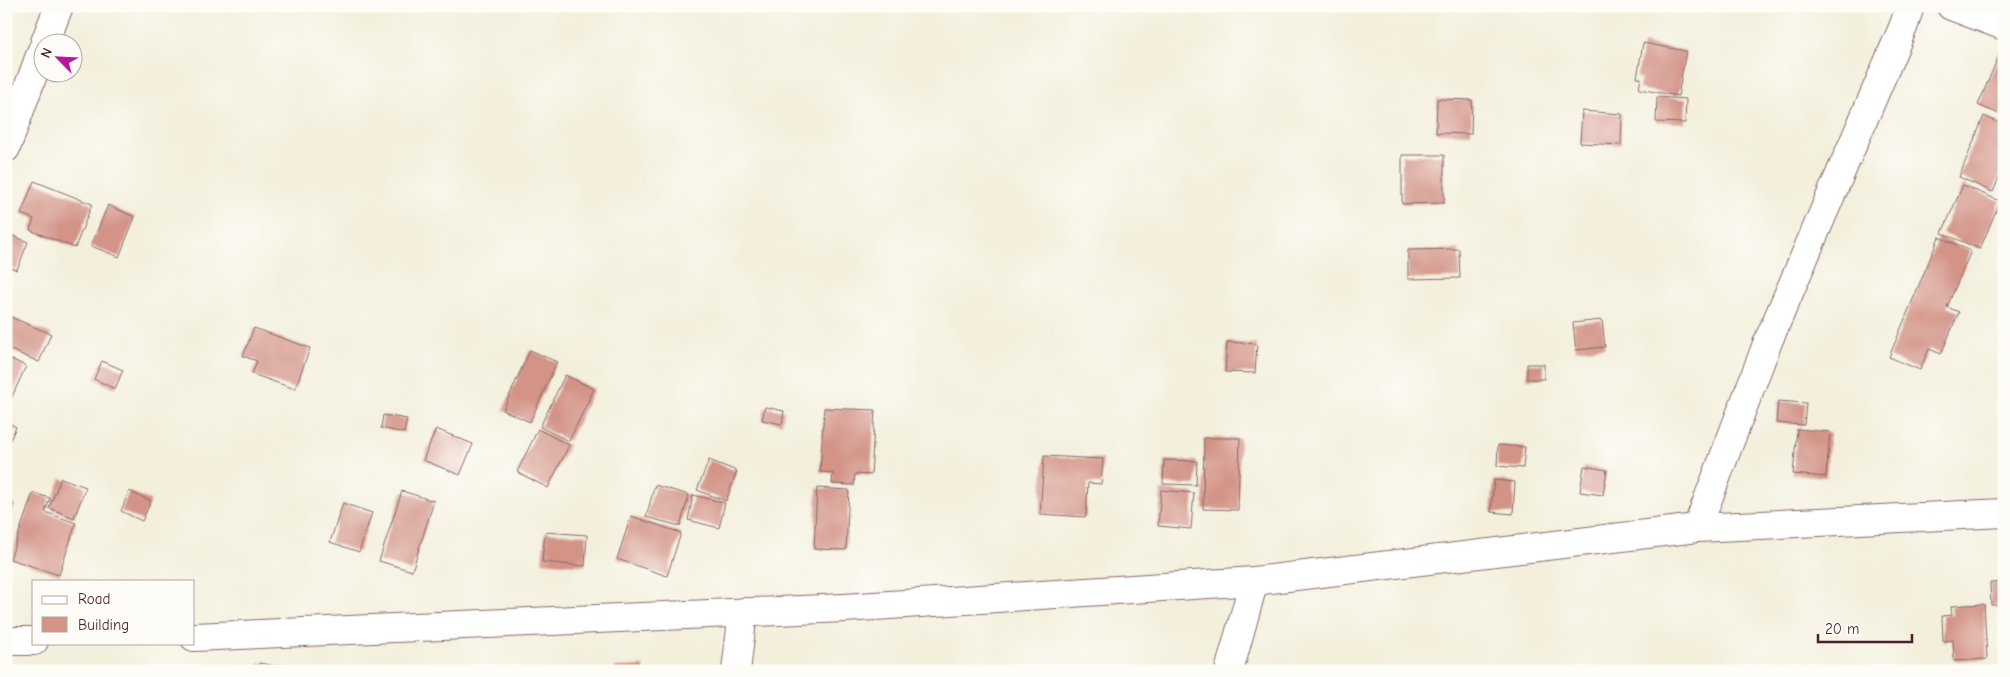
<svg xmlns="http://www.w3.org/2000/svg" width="2010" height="677" viewBox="0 0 2010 677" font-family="'Comic Neue',sans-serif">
	<rect width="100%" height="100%" fill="#fdfcf7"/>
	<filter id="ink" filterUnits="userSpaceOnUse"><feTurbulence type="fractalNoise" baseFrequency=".02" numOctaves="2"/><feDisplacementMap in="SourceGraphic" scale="10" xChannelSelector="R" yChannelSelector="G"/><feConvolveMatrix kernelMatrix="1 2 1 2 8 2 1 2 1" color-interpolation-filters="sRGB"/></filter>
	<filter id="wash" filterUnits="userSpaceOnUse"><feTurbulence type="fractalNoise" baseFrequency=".0096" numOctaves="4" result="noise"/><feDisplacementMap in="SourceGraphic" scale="20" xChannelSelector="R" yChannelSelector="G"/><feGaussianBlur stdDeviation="1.12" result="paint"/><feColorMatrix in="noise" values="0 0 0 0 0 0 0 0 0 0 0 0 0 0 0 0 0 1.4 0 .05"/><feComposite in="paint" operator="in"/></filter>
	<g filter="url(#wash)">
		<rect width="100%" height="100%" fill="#f3efdb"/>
		<g id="blocks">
			<path fill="#d39387" d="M 1643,43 L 1686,51 L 1678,96 L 1639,89 L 1641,78 L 1637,78 Z
				M 2004,43 L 2004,116 L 1978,105 Z
				M 1657,97 L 1686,99 L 1685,123 L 1656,122 Z
				M 1437,99 L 1472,100 L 1471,134 L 1436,133 Z
				M 1582,111 L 1622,114 L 1621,145 L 1580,143 Z
				M 1984,116 L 2004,125 L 2004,166 L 1993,192 L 1959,177 Z
				M 1402,155 L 1444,155 L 1444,203 L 1402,204 Z
				M 34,181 L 92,204 L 75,248 L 30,230 L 34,219 L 21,214 Z
				M 1963,185 L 2000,201 L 1980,249 L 1942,233 Z
				M 108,205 L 135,217 L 119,257 L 91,246 Z
				M 6,233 L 28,242 L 17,270 L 6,266 Z
				M 1939,237 L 1971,251 L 1947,307 L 1959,312 L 1941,354 L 1929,349 L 1920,370 L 1889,357 Z
				M 1459,249 L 1460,278 L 1408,279 L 1408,250 Z
				M 6,315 L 51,334 L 39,362 L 6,348 Z
				M 1602,320 L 1605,347 L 1576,350 L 1573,323 Z
				M 254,328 L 310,348 L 295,389 L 252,374 L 257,361 L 243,356 Z
				M 1227,342 L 1257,344 L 1255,373 L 1225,372 Z
				M 530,350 L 557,362 L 530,422 L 503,410 Z
				M 6,357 L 26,366 L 6,410 Z
				M 102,361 L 123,370 L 115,389 L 94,379 Z
				M 1527,364 L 1544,364 L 1544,379 L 1527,379 Z
				M 565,375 L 594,389 L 569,441 L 540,427 Z
				M 1778,401 L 1806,403 L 1804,425 L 1776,423 Z
				M 765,407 L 784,411 L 782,424 L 762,420 Z
				M 824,408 L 875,410 L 871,475 L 855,474 L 854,485 L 832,484 L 833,473 L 820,472 Z
				M 383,415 L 407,419 L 404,433 L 381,428 Z
				M 6,422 L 16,427 L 6,449 Z
				M 436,429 L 473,444 L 460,475 L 423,460 Z
				M 538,429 L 569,445 L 548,488 L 517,472 Z
				M 1797,429 L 1830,432 L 1826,477 L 1793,474 Z
				M 1204,438 L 1240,438 L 1238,510 L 1203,509 Z
				M 1498,445 L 1525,447 L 1523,468 L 1497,466 Z
				M 1044,456 L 1103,459 L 1101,484 L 1088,483 L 1086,517 L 1040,514 Z
				M 709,460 L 737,471 L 726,501 L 697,490 Z
				M 1164,460 L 1197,461 L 1196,485 L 1163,484 Z
				M 1584,466 L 1607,470 L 1603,495 L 1580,492 Z
				M 61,478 L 86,487 L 74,518 L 49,508 Z
				M 1494,480 L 1515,482 L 1513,514 L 1491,512 Z
				M 655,485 L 689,495 L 680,526 L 646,517 Z
				M 817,488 L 849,490 L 846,550 L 814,549 Z
				M 1161,490 L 1194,493 L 1191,529 L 1158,526 Z
				M 129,491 L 151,501 L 142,521 L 121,511 Z
				M 402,491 L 434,501 L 412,571 L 379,561 Z
				M 33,493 L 50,498 L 45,512 L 76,523 L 59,575 L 10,559 Z
				M 693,495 L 725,503 L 719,528 L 688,520 Z
				M 6,501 L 14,504 L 7,526 L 6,526 Z
				M 343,503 L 372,513 L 359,552 L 330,542 Z
				M 631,516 L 681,533 L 667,576 L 617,559 Z
				M 545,532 L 587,535 L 585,566 L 542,562 Z
				M 2004,582 L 2004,605 L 1991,605 L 1990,583 Z
				M 1984,604 L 1987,659 L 1954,661 L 1953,640 L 1943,641 L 1942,616 L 1952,615 L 1951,606 Z
				M 259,663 L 297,670 L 297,671 L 257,671 Z
				M 644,666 L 644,671 L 615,671 L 615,667 Z"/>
		</g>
	</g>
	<g filter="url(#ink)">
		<use href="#blocks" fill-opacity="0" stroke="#856869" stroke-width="1"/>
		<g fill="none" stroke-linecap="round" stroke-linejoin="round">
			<g stroke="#856869" stroke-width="30">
				<path id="minor" d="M 1951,6 L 2004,26
					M 45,42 L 59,6
					M 6,148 L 42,50
					M 1697,528 L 1767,344 L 1904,25 L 1910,6
					M 194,637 L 844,608 L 1254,581 L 1697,528 L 2004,513
					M 6,641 L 34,641
					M 736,671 L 743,612
					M 1229,671 L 1254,581"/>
			</g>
			<use href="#minor" stroke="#fff" stroke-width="28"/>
		</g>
	</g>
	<rect width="2010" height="677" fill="none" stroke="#fdfcf7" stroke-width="25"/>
	<rect x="32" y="580" width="162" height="65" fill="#fdfcf7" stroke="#b5a4a5"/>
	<rect x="42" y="596" width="25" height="8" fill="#ffffff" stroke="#b5a4a5"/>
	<text x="78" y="604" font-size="15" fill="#4a1f2b">Road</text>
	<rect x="42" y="617" width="25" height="15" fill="#d39387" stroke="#b5a4a5"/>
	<text x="78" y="630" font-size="15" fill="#4a1f2b">Building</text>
	<g transform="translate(58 58) rotate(294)"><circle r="24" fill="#fdfcf7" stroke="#b5a4a5"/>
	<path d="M0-4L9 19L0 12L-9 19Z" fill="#b5179e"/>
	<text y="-8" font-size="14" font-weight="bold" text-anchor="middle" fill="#4a1f2b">N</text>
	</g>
	<path d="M1818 634v8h94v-8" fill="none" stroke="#4a1f2b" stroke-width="2.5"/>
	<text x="1825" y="634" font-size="15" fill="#4a1f2b" stroke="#fdfcf7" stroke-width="4" paint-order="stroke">20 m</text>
</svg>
